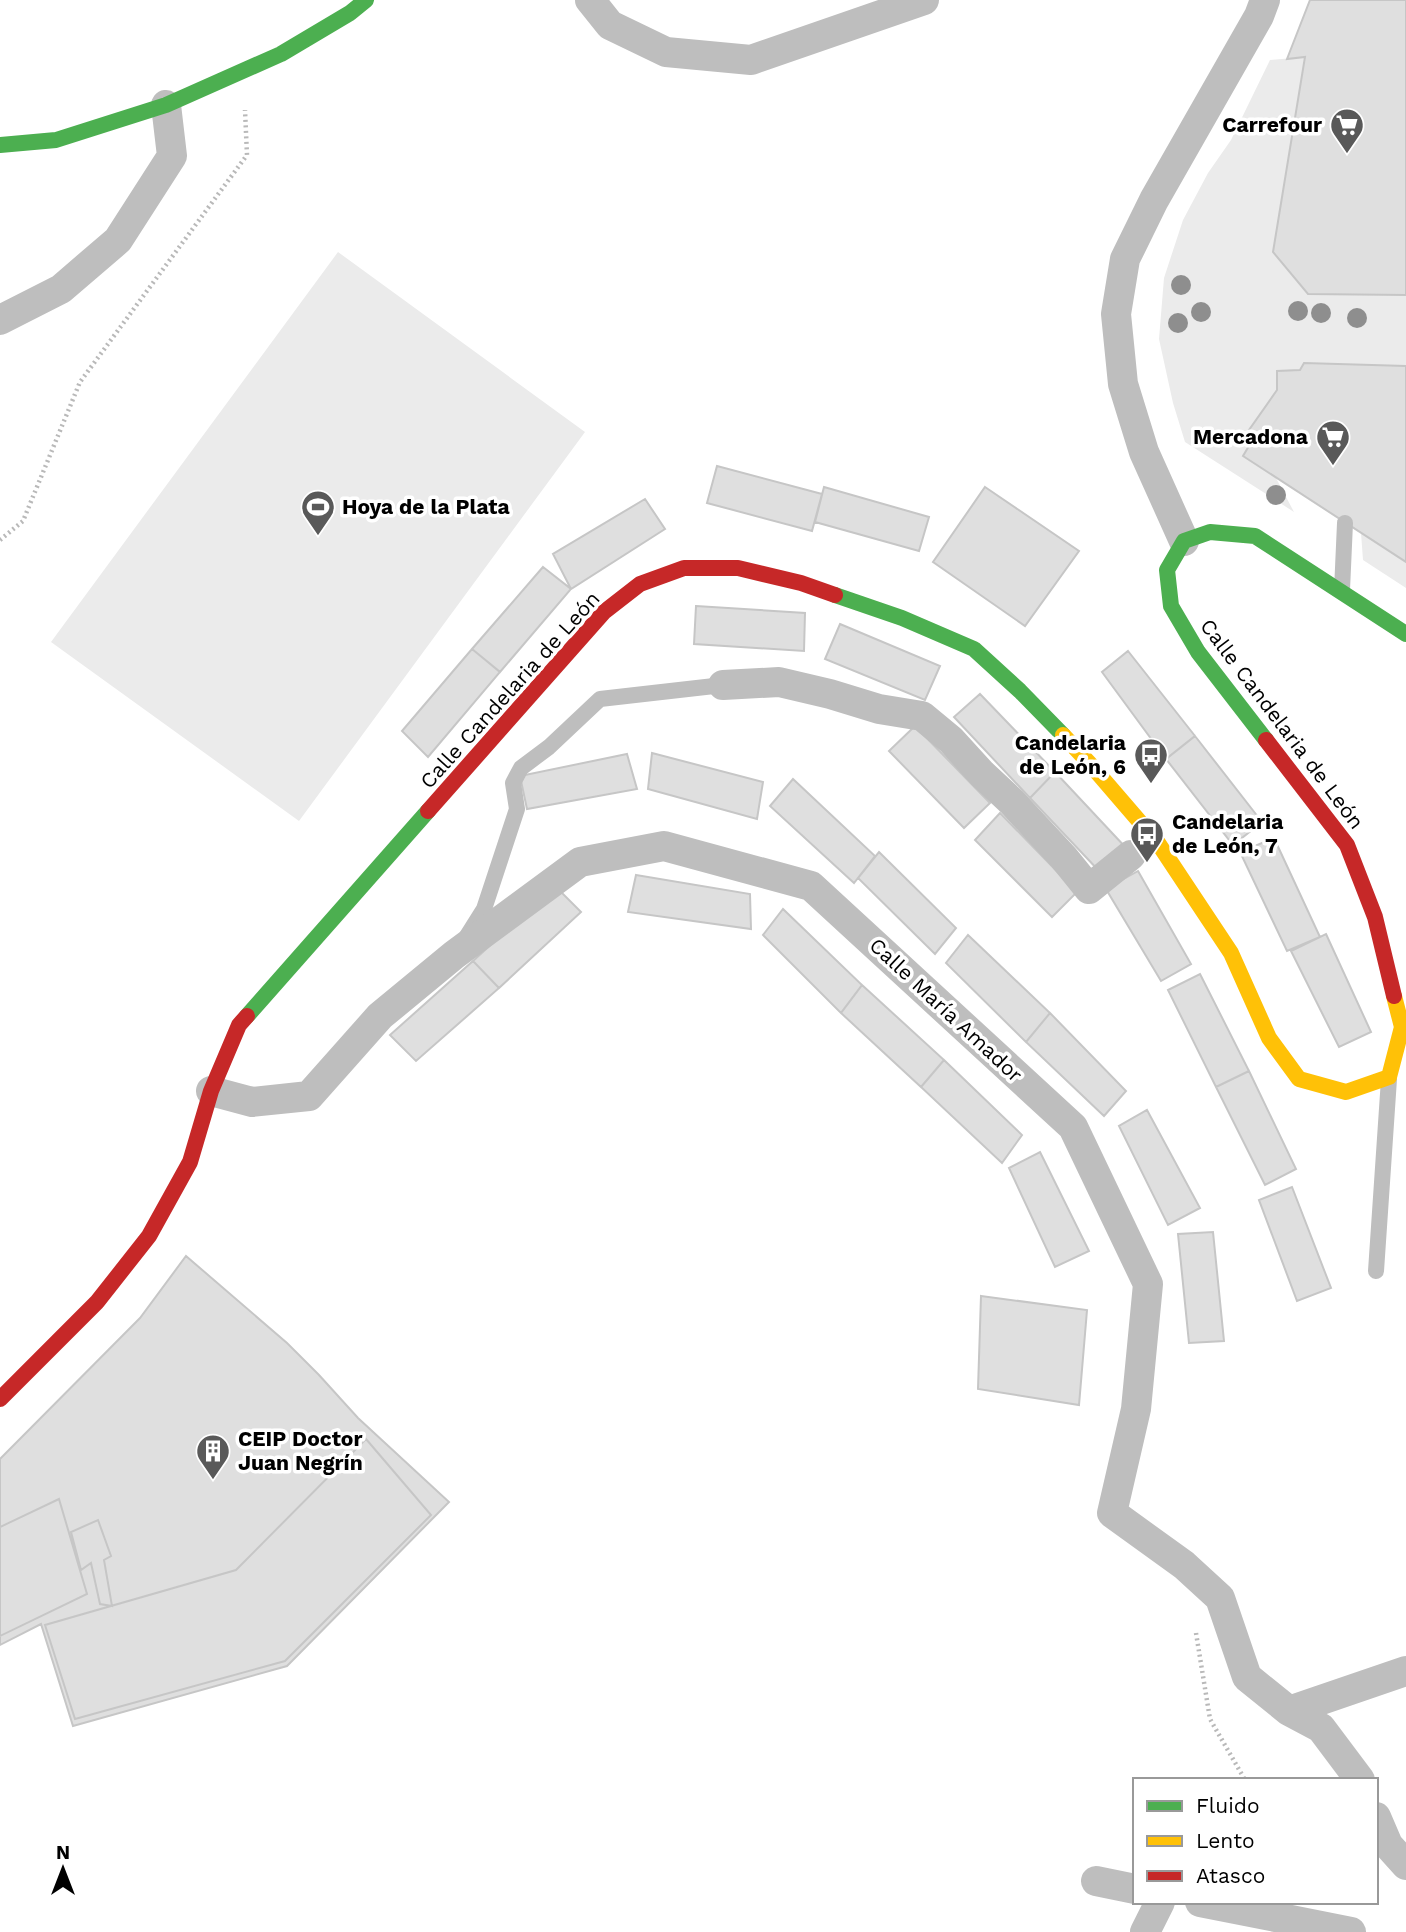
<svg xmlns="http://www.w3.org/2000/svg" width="1406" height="1932" viewBox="0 0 1406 1932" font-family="'Work Sans',sans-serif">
	<rect width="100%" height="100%" fill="#fff"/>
	<path fill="#ebebeb" d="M 1305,57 L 1273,252 L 1308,294 L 1406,295 L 1406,366 L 1305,363 L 1300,370 L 1277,371 L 1277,390 L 1250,430 L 1256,434 L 1243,456 L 1276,478 L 1294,512 L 1185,442 L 1173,403 L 1159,339 L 1164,278 L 1183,220 L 1208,173 L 1231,140 L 1270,60 Z
		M 338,252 L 585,432 L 299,821 L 51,642 Z
		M 1361,533 L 1406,562 L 1406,588 L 1363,560 Z"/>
	<path fill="#dfdfdf" stroke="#c6c6c6" stroke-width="2" d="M 1310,0 L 1406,0 L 1406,295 L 1308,294 L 1273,252 L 1305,57 L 1287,59 Z
		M 1304,363 L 1406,366 L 1406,562 L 1243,456 L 1256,434 L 1249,430 L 1277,390 L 1277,371 L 1300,370 Z
		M 717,466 L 822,494 L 812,531 L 707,503 Z
		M 824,487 L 929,517 L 919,551 L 815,522 Z
		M 985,487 L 1079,551 L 1025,626 L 933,562 Z
		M 645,499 L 665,529 L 571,589 L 553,554 Z
		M 543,567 L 571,589 L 500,672 L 472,649 Z
		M 696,606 L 805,613 L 804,651 L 694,644 Z
		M 840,624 L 940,666 L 925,700 L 825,659 Z
		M 472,649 L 500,672 L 428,757 L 402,731 Z
		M 1128,651 L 1195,736 L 1166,759 L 1102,672 Z
		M 980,694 L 1055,772 L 1030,798 L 954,717 Z
		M 915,726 L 990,803 L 964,828 L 889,751 Z
		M 1195,736 L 1262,822 L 1233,845 L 1166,759 Z
		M 652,753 L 763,782 L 757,819 L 648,789 Z
		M 627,754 L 637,789 L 527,809 L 520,776 Z
		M 1055,772 L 1128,850 L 1101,873 L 1030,798 Z
		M 793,779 L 875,856 L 854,883 L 770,806 Z
		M 1000,813 L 1077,892 L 1052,917 L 975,840 Z
		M 1274,838 L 1320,937 L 1287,951 L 1240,852 Z
		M 879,852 L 956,928 L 935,954 L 858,878 Z
		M 1138,871 L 1191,964 L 1161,981 L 1106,889 Z
		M 636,875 L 750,894 L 751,929 L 628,912 Z
		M 555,886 L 581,912 L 499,988 L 473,961 Z
		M 783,909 L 862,985 L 841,1013 L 763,935 Z
		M 1326,934 L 1371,1032 L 1339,1047 L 1291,951 Z
		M 968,935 L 1050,1013 L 1026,1042 L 946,963 Z
		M 473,961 L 499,988 L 416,1061 L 390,1035 Z
		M 1200,974 L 1249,1071 L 1216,1087 L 1168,990 Z
		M 862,985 L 944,1060 L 921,1087 L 841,1013 Z
		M 1050,1013 L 1126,1091 L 1104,1116 L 1026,1042 Z
		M 944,1060 L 1022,1135 L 1002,1163 L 921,1087 Z
		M 1249,1071 L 1296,1169 L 1265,1185 L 1216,1087 Z
		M 1147,1110 L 1200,1208 L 1168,1225 L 1119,1126 Z
		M 1040,1152 L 1089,1251 L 1055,1267 L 1009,1168 Z
		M 1292,1187 L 1331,1288 L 1297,1301 L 1259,1200 Z
		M 1213,1232 L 1224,1341 L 1189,1343 L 1178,1234 Z
		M 186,1256 L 287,1343 L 319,1375 L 358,1418 L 449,1502 L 287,1666 L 73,1726 L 41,1624 L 0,1645 L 0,1459 L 140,1318 Z
		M 981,1296 L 1087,1310 L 1079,1405 L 978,1389 Z
		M 366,1439 L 431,1515 L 285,1661 L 75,1719 L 45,1625 L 236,1570 Z
		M 59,1499 L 87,1594 L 0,1636 L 0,1527 Z
		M 98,1520 L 111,1556 L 104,1560 L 112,1606 L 100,1604 L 91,1563 L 81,1570 L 71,1532 Z"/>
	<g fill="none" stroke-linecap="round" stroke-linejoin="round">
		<path stroke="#b9b9b9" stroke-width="4.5" stroke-dasharray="2 3.5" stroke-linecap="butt" d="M 0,540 L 23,521 L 80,382 L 247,155 L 245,110
			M 1196,1633 L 1210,1719 L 1245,1780"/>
		<path stroke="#bebebe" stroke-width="16" d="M 1342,590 L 1345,523
			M 467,936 L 484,909 L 517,809 L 513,783 L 521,768 L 549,747 L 600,699 L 723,685
			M 1376,1271 L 1389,1079"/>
		<path stroke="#bebebe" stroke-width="30" d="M 590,0 L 610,25 L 666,52 L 751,60 L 924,0
			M 0,320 L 61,289 L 118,240 L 172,156 L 166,105
			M 1184,541 L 1144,452 L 1123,384 L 1116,314 L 1125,259 L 1154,200 L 1259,16 L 1265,0
			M 723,685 L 779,682 L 830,694 L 879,709 L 922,716 L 951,740 L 982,774 L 1012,802 L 1064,858 L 1089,889 L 1131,855
			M 211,1091 L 252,1102 L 309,1096 L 380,1016 L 454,955 L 580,862 L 664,846 L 811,886 L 1073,1127 L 1148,1284 L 1136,1409 L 1112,1513 L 1184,1565 L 1220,1598 L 1247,1677 L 1289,1711 L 1321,1728 L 1360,1780
			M 1289,1711 L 1406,1671
			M 1376,1817 L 1388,1845 L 1406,1865
			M 1096,1881 L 1135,1889
			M 1200,1902 L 1351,1932
			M 1145,1932 L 1160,1902"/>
		<path stroke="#4caf50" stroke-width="16" d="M 0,145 L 56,140 L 166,105 L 281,54 L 350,13 L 366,0
			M 835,595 L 902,618 L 974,649 L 1020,691 L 1063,735
			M 1266,740 L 1198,652 L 1171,606 L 1167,570 L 1184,541 L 1210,532 L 1255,536 L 1406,634
			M 247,1016 L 428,811"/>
		<path stroke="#ffc107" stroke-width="16" d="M 1063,735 L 1090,764 L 1158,843 L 1231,953 L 1269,1038 L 1299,1079 L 1346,1092 L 1389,1077 L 1402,1027 L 1394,996"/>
		<path stroke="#c62828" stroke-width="16" d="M 1266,740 L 1347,845 L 1375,917 L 1394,996
			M 428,811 L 604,612 L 640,584 L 684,568 L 738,568 L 801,583 L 835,595
			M 0,1399 L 97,1302 L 149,1236 L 190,1162 L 211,1091 L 239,1025 L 247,1016"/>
	</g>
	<g fill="#8e8e8e">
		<circle cx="1181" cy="285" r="10"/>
		<circle cx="1298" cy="311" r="10"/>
		<circle cx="1201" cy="312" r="10"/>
		<circle cx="1321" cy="313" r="10"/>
		<circle cx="1357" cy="318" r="10"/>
		<circle cx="1178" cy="323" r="10"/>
		<circle cx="1276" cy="495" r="10"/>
	</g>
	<defs>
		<g id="supermarket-pin" transform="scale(1.75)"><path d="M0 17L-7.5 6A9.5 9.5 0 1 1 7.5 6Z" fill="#595959" stroke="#fff"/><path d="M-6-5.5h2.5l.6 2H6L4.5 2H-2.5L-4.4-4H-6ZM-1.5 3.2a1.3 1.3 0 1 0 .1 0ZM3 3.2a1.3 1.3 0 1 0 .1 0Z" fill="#fff"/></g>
		<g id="stadium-pin" transform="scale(1.75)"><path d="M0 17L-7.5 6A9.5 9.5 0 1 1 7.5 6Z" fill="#595959" stroke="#fff"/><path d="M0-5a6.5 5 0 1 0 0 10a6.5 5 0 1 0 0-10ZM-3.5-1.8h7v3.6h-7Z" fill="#fff"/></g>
		<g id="bus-pin" transform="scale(1.75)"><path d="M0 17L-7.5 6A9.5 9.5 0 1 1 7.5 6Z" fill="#595959" stroke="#fff"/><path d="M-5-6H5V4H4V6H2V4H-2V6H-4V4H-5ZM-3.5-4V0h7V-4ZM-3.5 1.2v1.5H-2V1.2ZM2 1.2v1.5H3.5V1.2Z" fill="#fff"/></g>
		<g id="building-pin" transform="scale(1.75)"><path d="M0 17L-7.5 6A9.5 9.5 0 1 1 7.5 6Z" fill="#595959" stroke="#fff"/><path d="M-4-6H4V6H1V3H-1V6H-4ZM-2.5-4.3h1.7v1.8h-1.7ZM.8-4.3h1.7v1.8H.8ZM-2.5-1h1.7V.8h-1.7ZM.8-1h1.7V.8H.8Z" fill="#fff"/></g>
	</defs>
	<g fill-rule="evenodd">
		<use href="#supermarket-pin" x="1347" y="125"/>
		<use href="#supermarket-pin" x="1333" y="437"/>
		<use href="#stadium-pin" x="318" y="507"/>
		<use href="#bus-pin" x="1151" y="755"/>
		<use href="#bus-pin" x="1147" y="834"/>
		<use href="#building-pin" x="213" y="1451"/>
	</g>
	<g text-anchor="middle" stroke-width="7" stroke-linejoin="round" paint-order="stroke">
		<g font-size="21" font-weight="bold" fill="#000" stroke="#fff" text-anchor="end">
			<text x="1322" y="132">Carrefour</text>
			<text x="1308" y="444">Mercadona</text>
			<text x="342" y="514" text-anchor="start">Hoya de la Plata</text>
			<text x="1126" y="750">Candelaria<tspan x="1126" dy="24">de León, 6</tspan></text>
			<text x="1172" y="829" text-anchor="start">Candelaria<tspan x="1172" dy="24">de León, 7</tspan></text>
			<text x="238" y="1446" text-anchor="start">CEIP Doctor<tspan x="238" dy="24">Juan Negrín</tspan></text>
		</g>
		<g font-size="21" fill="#000" stroke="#fff">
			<text transform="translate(510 690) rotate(-48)" y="7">Calle Candelaria de León</text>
			<text transform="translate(1282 724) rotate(53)" y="7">Calle Candelaria de León</text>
			<text transform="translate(946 1010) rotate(43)" y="7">Calle María Amador</text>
		</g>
	</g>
	<rect x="1133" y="1778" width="245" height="126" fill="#ffffff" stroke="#999999" stroke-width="2"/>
	<rect x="1147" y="1801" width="35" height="10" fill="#4caf50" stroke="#999999" stroke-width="2"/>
	<text x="1196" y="1813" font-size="21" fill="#000000">Fluido</text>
	<rect x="1147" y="1836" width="35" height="10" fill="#ffc107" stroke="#999999" stroke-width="2"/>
	<text x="1196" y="1848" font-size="21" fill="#000000">Lento</text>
	<rect x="1147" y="1871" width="35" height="10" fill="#c62828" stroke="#999999" stroke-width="2"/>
	<text x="1196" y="1883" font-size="21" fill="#000000">Atasco</text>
	<g transform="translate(63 1869)" stroke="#ffffff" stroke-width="5" paint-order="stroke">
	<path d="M0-5L12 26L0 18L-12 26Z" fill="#000000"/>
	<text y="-10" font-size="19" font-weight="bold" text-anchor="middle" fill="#000000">N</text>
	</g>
</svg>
